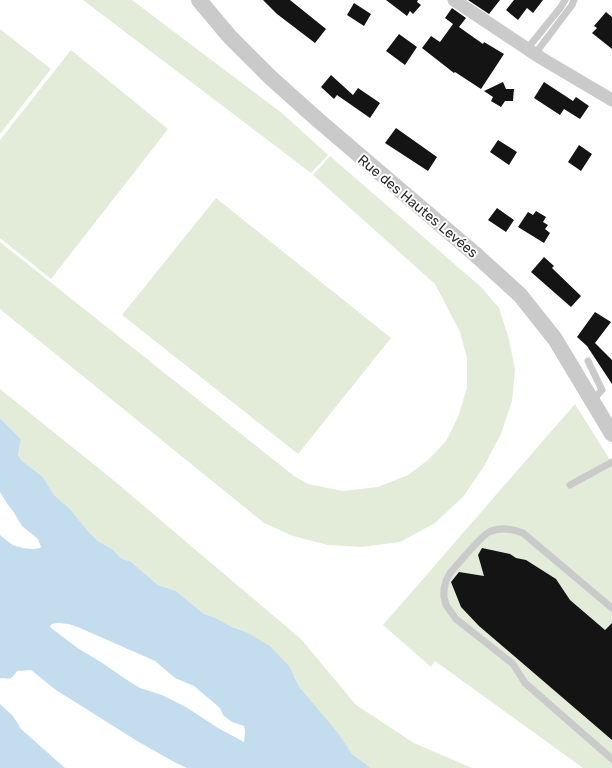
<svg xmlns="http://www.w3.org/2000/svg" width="612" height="768" viewBox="0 0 612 768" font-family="Rubik,sans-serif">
	<rect width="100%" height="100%" fill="#fff"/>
	<path fill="#e3ecd9" d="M 83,0 L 132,0 L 282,113 L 328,155 L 311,173 Z
		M 0,29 L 51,69 L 0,134 Z
		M 71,50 L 168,129 L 51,279 L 0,238 L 0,140 Z
		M 330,156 L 481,287 L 499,308 L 509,339 L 515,370 L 512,401 L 501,434 L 484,466 L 463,497 L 435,523 L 400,542 L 362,547 L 328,545 L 293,536 L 264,523 L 0,309 L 0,242 L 294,476 L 308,484 L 343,491 L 378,487 L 408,475 L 428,460 L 446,441 L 458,417 L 467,388 L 467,358 L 460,332 L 435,284 L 313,175 Z
		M 216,198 L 391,338 L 298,454 L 122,315 Z
		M 0,389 L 112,479 L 301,639 L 356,705 L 414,743 L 472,768 L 371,768 L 352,754 L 307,698 L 300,688 L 295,677 L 246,632 L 232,627 L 216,618 L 204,614 L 176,591 L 158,585 L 130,561 L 122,559 L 113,550 L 98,541 L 88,531 L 70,509 L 54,495 L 43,477 L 21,460 L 18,455 L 21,439 L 0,418 Z
		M 575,404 L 612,463 L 612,768 L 583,768 L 435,661 L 431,667 L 383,625 Z"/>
	<path fill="#c3ddee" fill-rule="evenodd" d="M 0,418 L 21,439 L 18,455 L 21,460 L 43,477 L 54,495 L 70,509 L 88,531 L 98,541 L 113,550 L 122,559 L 130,561 L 158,585 L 176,591 L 204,614 L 216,618 L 232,627 L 246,632 L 270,646 L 289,666 L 300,688 L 338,733 L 352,754 L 371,768 L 187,768 L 176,763 L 137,741 L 56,690 L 31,670 L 17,671 C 11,680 11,679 1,678 L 0,679 L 0,535 C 4,538 8,542 13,545 C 20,548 36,551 41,547 L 38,539 L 22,526 L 13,511 L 8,505 L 0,492 ZM 58,623 L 69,624 L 80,628 L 155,661 L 175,678 L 194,686 L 220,708 L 223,715 L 232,722 L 244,726 L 245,731 L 244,742 L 218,728 L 186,707 L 162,695 L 140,688 L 130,682 L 101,662 L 79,649 L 51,628 L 50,626 L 52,624 Z
		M 0,704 L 13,716 L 21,729 L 65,768 L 0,768 Z"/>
	<path fill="#141414" d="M 263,0 L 290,0 L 326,29 L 315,43 L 277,14 Z
		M 386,0 L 418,0 L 417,2 L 421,5 L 413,14 L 410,11 L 407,16 Z
		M 468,0 L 500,0 L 489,14 Z
		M 514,0 L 543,0 L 533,13 L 527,8 L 518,20 L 506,10 Z
		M 354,3 L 371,14 L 364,26 L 347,15 Z
		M 452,8 L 466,18 L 459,27 L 483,44 L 484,42 L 504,54 L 481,89 L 455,72 L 454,73 L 422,48 L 431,36 L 440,42 L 453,24 L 445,18 Z
		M 606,12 L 612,17 L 612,49 L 592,33 L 597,28 L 594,26 Z
		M 399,34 L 417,47 L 405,65 L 386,51 Z
		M 331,75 L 353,95 L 358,88 L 380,103 L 370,118 L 337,95 L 334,99 L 321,87 Z
		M 503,82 L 506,89 L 514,89 L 513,101 L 505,101 L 501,107 L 491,101 L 493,97 L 484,91 Z
		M 544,82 L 573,101 L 576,97 L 589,106 L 580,119 L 564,109 L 560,115 L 534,98 Z
		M 396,128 L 437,157 L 428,171 L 385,143 Z
		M 498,140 L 517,152 L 509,165 L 490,152 Z
		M 579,145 L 592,154 L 581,171 L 568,162 Z
		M 497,208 L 514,220 L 506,232 L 488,220 Z
		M 536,211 L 546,217 L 543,222 L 548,225 L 545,229 L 550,233 L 544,243 L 518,227 L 528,212 L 533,215 Z
		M 544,257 L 554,266 L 552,268 L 581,296 L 571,307 L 531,272 Z
		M 595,312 L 611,322 L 595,343 L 612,360 L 612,384 L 587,346 L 577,337 Z
		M 482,548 L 510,554 L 516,558 L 526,560 L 556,579 L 570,600 L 605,630 L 612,623 L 612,740 L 479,626 L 461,607 L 451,582 L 459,572 L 484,576 L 478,555 Z"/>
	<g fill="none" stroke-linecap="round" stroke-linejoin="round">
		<path stroke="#cacaca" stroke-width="7" d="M 527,49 L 561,7 L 565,0
			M 535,54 L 572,5 L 574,0
			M 588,361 L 602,390 L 592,401
			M 570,485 L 612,462
			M 612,608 L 523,533 C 513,529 500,527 489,532 C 480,537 458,564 450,573 L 446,581 L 444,589 L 444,597 L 446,605 L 456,619 L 513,664 L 525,683 L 612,759"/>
		<path stroke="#cacaca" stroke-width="13" d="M 454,0 L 541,58 L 612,100"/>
		<path stroke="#cacaca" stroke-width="16" d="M 199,0 L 230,37 L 270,77 L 318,120 L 475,254 L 520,295 L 555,339 L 612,434"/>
	</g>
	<g text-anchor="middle" stroke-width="4" stroke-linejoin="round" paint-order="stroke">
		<g font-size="14" fill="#2d2d2d" stroke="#fff">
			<text transform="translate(418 206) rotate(40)" y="5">Rue des Hautes Levées</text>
		</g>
	</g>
</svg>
